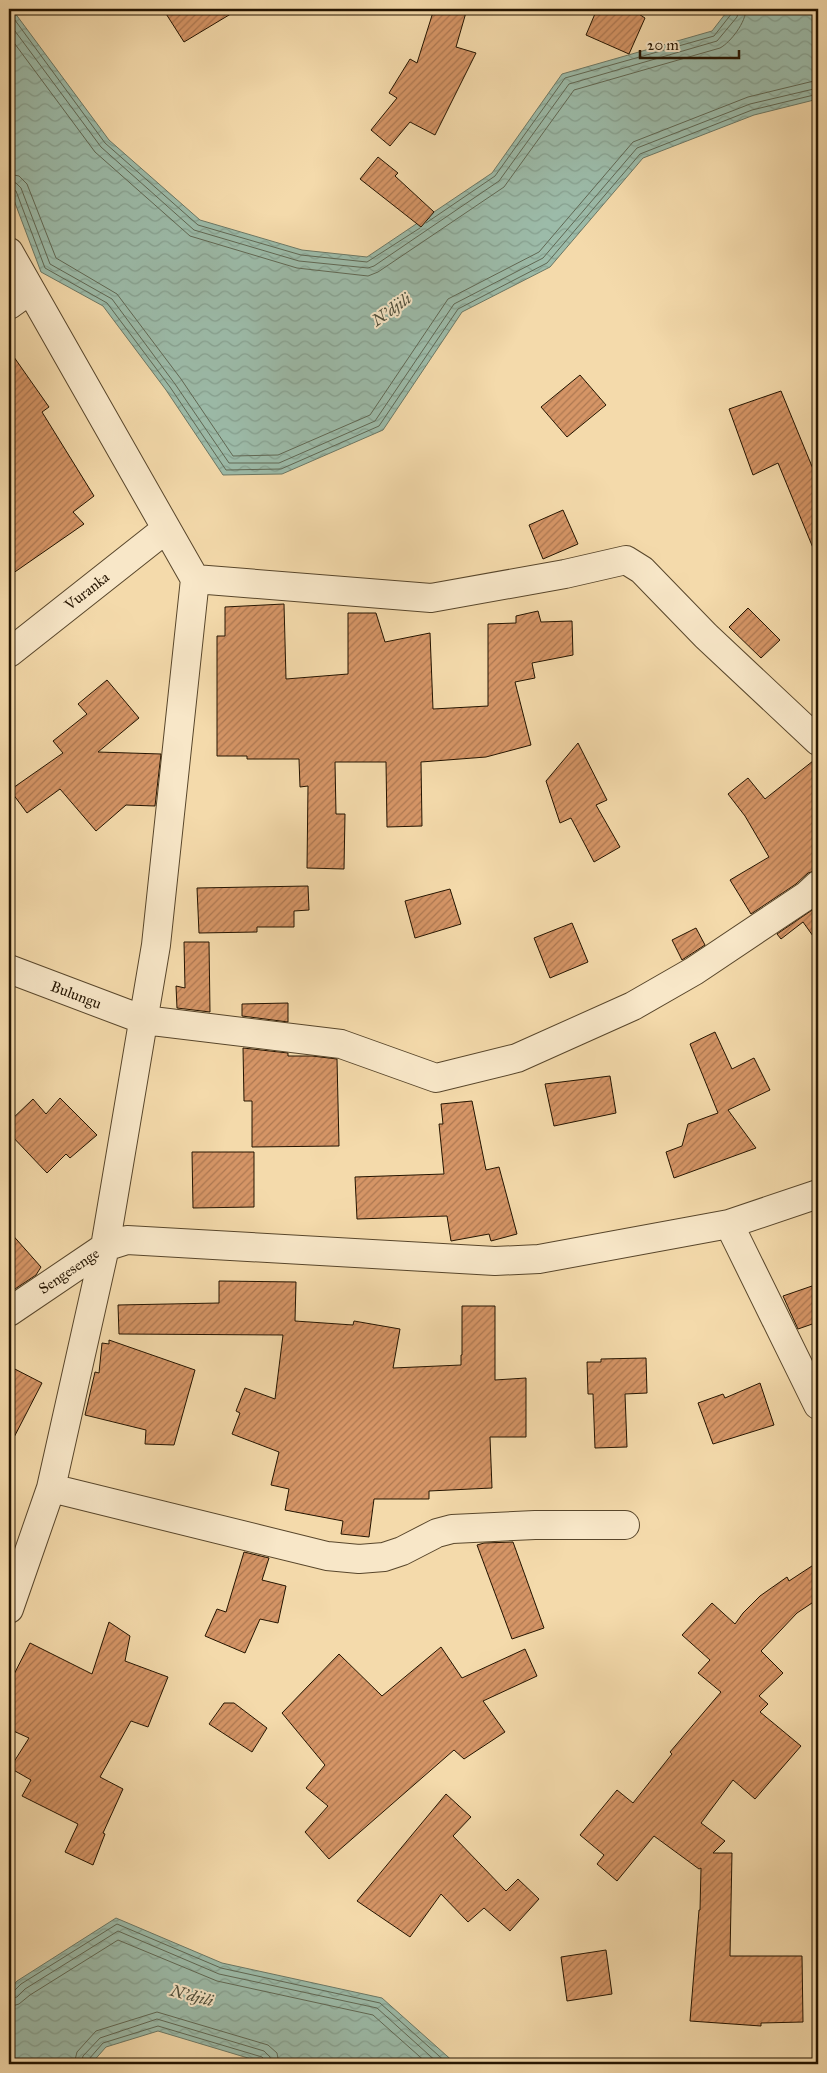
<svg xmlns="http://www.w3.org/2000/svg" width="827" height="2073" viewBox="0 0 827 2073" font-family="'IM FELL Great Primer',serif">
	<defs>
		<pattern id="water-waves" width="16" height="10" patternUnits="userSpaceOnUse" patternTransform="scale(1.25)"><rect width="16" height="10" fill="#9cbba9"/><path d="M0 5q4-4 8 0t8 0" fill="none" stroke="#86a090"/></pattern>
		<pattern id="building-hatch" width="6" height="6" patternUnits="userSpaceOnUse" patternTransform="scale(1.25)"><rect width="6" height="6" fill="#d59566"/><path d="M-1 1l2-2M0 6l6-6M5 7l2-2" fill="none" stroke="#ad7852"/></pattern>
	</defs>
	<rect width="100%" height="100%" fill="#f4daab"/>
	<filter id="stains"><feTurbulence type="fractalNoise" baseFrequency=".004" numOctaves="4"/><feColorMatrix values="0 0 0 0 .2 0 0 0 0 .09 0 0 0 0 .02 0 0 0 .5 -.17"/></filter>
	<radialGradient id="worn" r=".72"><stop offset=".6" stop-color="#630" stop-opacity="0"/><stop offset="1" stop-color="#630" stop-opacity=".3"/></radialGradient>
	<path fill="url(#water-waves)" stroke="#6c7865" d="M 9,9 L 12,9 L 109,140 L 200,220 L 302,250 L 367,257 L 492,173 L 562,74 L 712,31 L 729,9 L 818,9 L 818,99 L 754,115 L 643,158 L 550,267 L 462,312 L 383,430 L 282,474 L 223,475 L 166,390 L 103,306 L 41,272 L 9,187 Z
		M 116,1918 L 222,1963 L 382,1998 L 456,2064 L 268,2064 L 158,2031 L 106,2047 L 91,2064 L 9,2064 L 9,1990 L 17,1981 Z"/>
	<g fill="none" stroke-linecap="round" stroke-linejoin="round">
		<path stroke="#606854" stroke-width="1" d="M 9,12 L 105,143 L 198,225 L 301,255 L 367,262 L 420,228
			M 9,23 L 101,147 L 194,230 L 299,261 L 368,268 L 374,266 L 499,181 L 569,84 L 717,41 L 737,17 L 739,9
			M 9,36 L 95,152 L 190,236 L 297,268 L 368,276 L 378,272 L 504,187 L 574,90 L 720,48 C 731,42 746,22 746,9
			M 9,174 L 19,176 L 27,184 L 56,258 L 117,294 L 181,379 L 233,456 L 278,455 L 370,415 L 448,299 L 539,252 L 633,142 L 748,97 L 818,80
			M 9,181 L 16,183 L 21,188 L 50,264 L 112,299 L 175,384 L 229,463 L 279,463 L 375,421 L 454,304 L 543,258 L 637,148 L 750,104 L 818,88
			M 9,188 L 16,191 L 45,268 L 107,303 L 170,387 L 226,470 L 281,469 L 379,426 L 458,309 L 547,263 L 640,154 L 752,110 L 818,94
			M 426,223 L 495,176 L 565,78 L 714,36 L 732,13 L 733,9
			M 9,1993 L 13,1992 L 21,1984 L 117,1924 L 221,1968 L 380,2003 L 448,2064
			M 9,1999 L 17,1997 L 25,1989 L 118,1931 L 219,1974 L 377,2008 L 439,2064
			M 9,2007 L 19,2004 L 30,1995 L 118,1940 L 217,1981 L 373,2015 L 428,2064
			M 74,2064 L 77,2052 L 96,2031 L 157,2012 L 268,2045 L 277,2053 L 279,2064
			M 81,2064 L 83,2056 L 100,2038 L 157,2019 L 264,2051 L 270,2057 L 272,2064
			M 87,2064 L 89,2059 L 103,2043 L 158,2026 L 262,2057 L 265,2060 L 266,2064"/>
	</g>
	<path fill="url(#building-hatch)" stroke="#241400" d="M 163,9 L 239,9 L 184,42 Z
		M 434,9 L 467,9 L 456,47 L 476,53 L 435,135 L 410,122 L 390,146 L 371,130 L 397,98 L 389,93 L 410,59 L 417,63 Z
		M 597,9 L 631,9 L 645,18 L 629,54 L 586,35 Z
		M 378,157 L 398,173 L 395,176 L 434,212 L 421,227 L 360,179 Z
		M 9,350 L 49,407 L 42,412 L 94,496 L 73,512 L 84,524 L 9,576 Z
		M 580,375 L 606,405 L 567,437 L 541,407 Z
		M 781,391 L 818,481 L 818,560 L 778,463 L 753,475 L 729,409 Z
		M 563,510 L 578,544 L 543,559 L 529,525 Z
		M 284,604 L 286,679 L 348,674 L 348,613 L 376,613 L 385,642 L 430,633 L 433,709 L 488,706 L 488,624 L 516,623 L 516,616 L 538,611 L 541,622 L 572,621 L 573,655 L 532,663 L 535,678 L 515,682 L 531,745 L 486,757 L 421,762 L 422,826 L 387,827 L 386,762 L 335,762 L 336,814 L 345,814 L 344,869 L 307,868 L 308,786 L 300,787 L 299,759 L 247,759 L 247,756 L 217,756 L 217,636 L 225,636 L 225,607 Z
		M 748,608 L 780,640 L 761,658 L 729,627 Z
		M 107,680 L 139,718 L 98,752 L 161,754 L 155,806 L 126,805 L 96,831 L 60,789 L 27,813 L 10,790 L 63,753 L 53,741 L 87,714 L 78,704 Z
		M 578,743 L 607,800 L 596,805 L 620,847 L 594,862 L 571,818 L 560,823 L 546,781 Z
		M 818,757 L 818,870 L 808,873 L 796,884 L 751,914 L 730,880 L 769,857 L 745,816 L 728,794 L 748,778 L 765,799 Z
		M 308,886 L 309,910 L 294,911 L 294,927 L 257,927 L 257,932 L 199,933 L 197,888 Z
		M 450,889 L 461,924 L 415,938 L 405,901 Z
		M 818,906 L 818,943 L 803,922 L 781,939 L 777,934 Z
		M 572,923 L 588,962 L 550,978 L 534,938 Z
		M 696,928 L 705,945 L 682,960 L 672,940 Z
		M 184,942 L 209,942 L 210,1012 L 177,1008 L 176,986 L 185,988 Z
		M 288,1003 L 288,1022 L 242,1016 L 242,1004 Z
		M 715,1032 L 732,1069 L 754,1058 L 770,1090 L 728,1110 L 756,1148 L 674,1178 L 666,1152 L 682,1146 L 688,1124 L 718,1113 L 690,1044 Z
		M 243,1048 L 288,1053 L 288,1056 L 312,1056 L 337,1059 L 339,1146 L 252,1147 L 252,1101 L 244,1101 Z
		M 610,1076 L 616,1113 L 554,1126 L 545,1084 Z
		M 60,1098 L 97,1135 L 70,1158 L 66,1154 L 47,1173 L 9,1133 L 9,1122 L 33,1099 L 46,1114 Z
		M 472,1101 L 486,1170 L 499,1167 L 517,1234 L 491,1241 L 489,1234 L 451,1241 L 447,1216 L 357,1219 L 355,1177 L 444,1174 L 439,1124 L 443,1124 L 441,1104 Z
		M 192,1152 L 254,1152 L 254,1207 L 193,1208 Z
		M 9,1231 L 41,1267 L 36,1275 L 9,1293 Z
		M 219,1281 L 296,1282 L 295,1321 L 353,1325 L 354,1321 L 400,1329 L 393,1368 L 461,1365 L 461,1355 L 462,1355 L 462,1306 L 495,1306 L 495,1380 L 526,1378 L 526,1437 L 490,1437 L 492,1488 L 429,1491 L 429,1499 L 374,1499 L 369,1537 L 341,1534 L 343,1521 L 285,1510 L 289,1489 L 271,1485 L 279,1452 L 232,1434 L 240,1413 L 236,1411 L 245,1388 L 275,1399 L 283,1335 L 119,1334 L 118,1305 L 219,1303 Z
		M 812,1286 L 818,1306 L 818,1322 L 798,1329 L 783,1296 Z
		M 109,1340 L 195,1370 L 174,1445 L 145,1444 L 146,1430 L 85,1415 L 95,1372 L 99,1373 L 102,1343 L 109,1344 Z
		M 646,1358 L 647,1393 L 625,1394 L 627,1447 L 595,1448 L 593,1394 L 588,1394 L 587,1362 L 601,1362 L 601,1359 Z
		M 9,1366 L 42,1383 L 9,1447 Z
		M 760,1383 L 774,1425 L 713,1444 L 698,1403 L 723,1394 L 725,1398 Z
		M 513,1542 L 544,1628 L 512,1639 L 477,1545 L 484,1543 Z
		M 244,1552 L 269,1558 L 262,1580 L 286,1586 L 278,1623 L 260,1619 L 245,1653 L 205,1636 L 217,1609 L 226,1612 Z
		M 818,1562 L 818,1599 L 797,1613 L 761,1651 L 783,1673 L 759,1696 L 768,1704 L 760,1712 L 801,1746 L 755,1799 L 733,1780 L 701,1823 L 725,1841 L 713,1853 L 732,1853 L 730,1956 L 802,1956 L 803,2022 L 761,2023 L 761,2026 L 690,2021 L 699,1910 L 700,1910 L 701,1868 L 699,1869 L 654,1836 L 617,1881 L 597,1864 L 604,1855 L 580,1835 L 617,1790 L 633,1803 L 672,1754 L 670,1752 L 721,1692 L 698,1673 L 710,1660 L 682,1635 L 712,1603 L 735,1624 L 743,1613 L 760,1596 L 787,1577 L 789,1581 Z
		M 109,1622 L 130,1636 L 125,1661 L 168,1677 L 148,1727 L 131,1721 L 100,1777 L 123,1789 L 103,1833 L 105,1834 L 93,1865 L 65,1852 L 78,1824 L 22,1796 L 31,1780 L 10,1768 L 29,1738 L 9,1729 L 9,1684 L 30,1643 L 92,1674 Z
		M 441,1647 L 462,1678 L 525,1649 L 537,1676 L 483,1701 L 505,1732 L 464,1759 L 454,1750 L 329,1859 L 305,1832 L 328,1806 L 306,1788 L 325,1765 L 282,1713 L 339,1654 L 382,1696 Z
		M 224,1703 L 234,1703 L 267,1728 L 252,1752 L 209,1724 Z
		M 446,1794 L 471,1817 L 453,1836 L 506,1891 L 518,1879 L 539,1899 L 510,1931 L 484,1908 L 468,1922 L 441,1894 L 410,1937 L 357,1901 Z
		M 606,1950 L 612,1994 L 567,2001 L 561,1957 Z"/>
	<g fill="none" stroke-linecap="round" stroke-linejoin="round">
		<g stroke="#58462b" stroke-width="30">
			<path id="minor" d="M 9,252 L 195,579 L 156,945 L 105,1247 L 51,1488 L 9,1609
				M 9,305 L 30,290
				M 195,579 L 431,598 L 565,574 L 626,560 L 642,570 L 706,636 L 818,741
				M 9,653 L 166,529
				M 9,969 L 144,1020 L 341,1044 L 436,1078 L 517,1058 L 633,1006 L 694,971 L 806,896 L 818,885
				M 729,1224 L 818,1405
				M 9,1312 L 105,1247 L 127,1240 L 495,1261 L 539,1259 L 729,1224 L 818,1194
				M 51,1488 L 327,1556 L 359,1559 L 384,1557 L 402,1551 L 437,1533 L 452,1529 L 535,1525 L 625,1525"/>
		</g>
		<use href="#minor" stroke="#f8e7c8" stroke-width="28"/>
	</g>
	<g text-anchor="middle" stroke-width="4" stroke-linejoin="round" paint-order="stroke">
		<g font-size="15" fill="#241400" stroke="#f8e7c8">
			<text transform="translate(87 591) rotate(-38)" y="5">Vuranka</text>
			<text transform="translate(76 995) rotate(21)" y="5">Bulungu</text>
			<text transform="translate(69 1271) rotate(-34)" y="5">Sengesenge</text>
		</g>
		<g font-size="16" font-style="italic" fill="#4e4e3b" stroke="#f8e7c8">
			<text transform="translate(391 309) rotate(-36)" y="6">N'djili</text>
			<text transform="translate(192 1995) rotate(15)" y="6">N'djili</text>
		</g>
	</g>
	<rect width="827" height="2073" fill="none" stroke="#f4daab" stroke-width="30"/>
	<rect x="10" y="10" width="807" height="2053" fill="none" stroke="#241400" stroke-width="2.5"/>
	<rect x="15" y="15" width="797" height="2043" fill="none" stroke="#241400"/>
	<path d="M640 50v8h99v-8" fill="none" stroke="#241400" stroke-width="2.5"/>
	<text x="647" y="50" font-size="15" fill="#241400" stroke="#f8e7c8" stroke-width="4" paint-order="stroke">20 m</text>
	<rect width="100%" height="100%" filter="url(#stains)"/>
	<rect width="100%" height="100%" fill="url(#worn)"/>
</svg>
